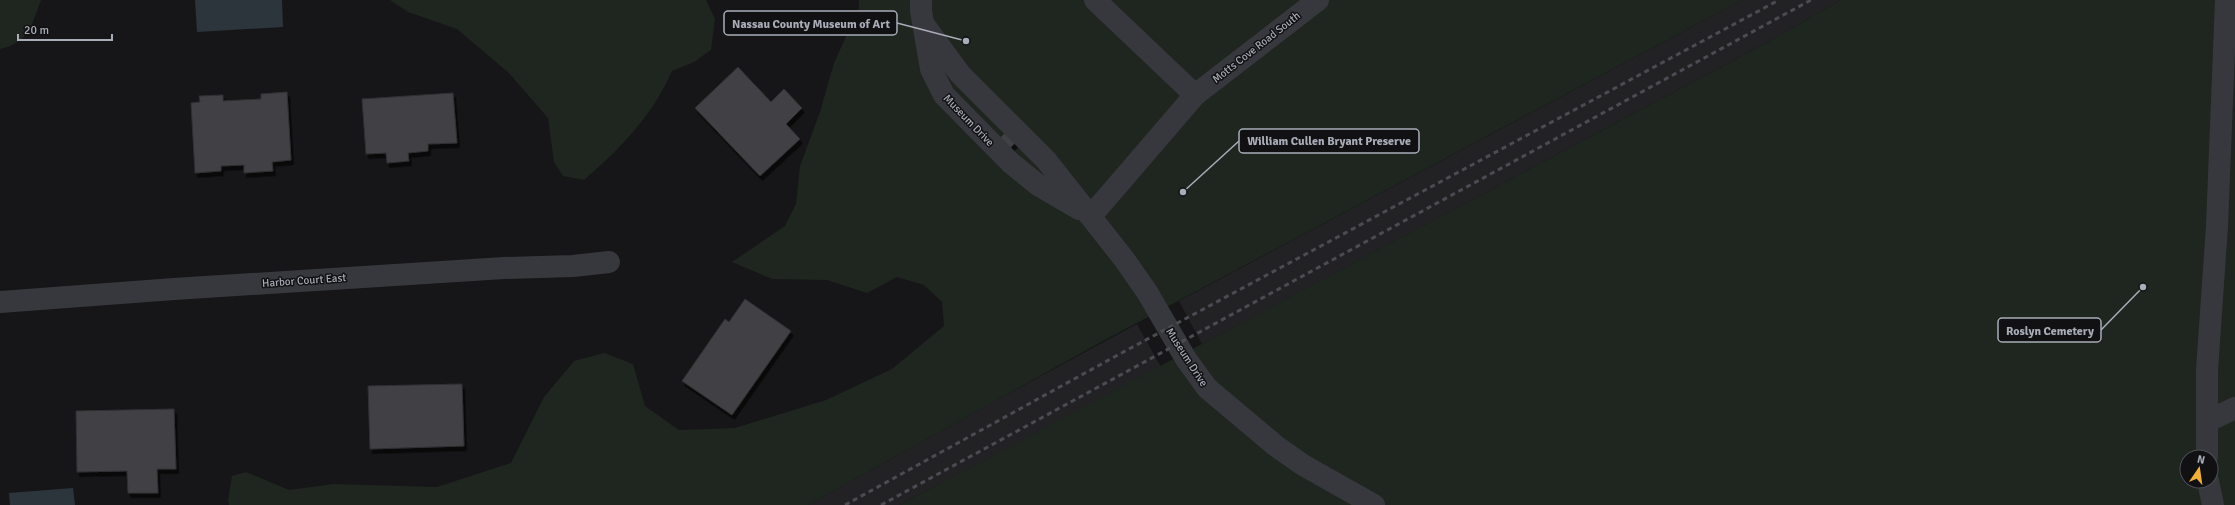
<svg xmlns="http://www.w3.org/2000/svg" width="2235" height="505" viewBox="0 0 2235 505" font-family="Signika,sans-serif">
	<defs>
		<filter id="shadow"><feDropShadow dx="2.5" dy="4.5" stdDeviation="0" flood-color="#0009"/></filter>
	</defs>
	<rect width="100%" height="100%" fill="#161618"/>
	<path fill="#222225" d="M 1742,0 L 1841,0 L 1764,44 L 1202,344 L 1179,301 Z
		M 1137,324 L 1161,367 L 900,505 L 808,505 L 1004,396 Z"/>
	<path fill="#1e261f" fill-rule="evenodd" d="M 0,0 L 41,0 C 31,26 30,42 0,49 Z
		M 390,0 L 706,0 L 715,19 L 711,50 L 694,62 L 672,71 C 653,115 619,150 584,180 L 563,176 L 554,162 L 548,118 L 509,73 L 457,29 L 408,12 Z
		M 859,0 L 1742,0 L 1103,341 L 808,505 L 229,505 L 228,500 L 232,476 L 246,472 L 289,490 L 334,484 L 437,487 L 511,463 L 544,397 L 574,361 L 604,353 L 633,364 L 645,406 L 679,430 L 735,428 L 826,400 L 892,369 L 944,326 L 942,302 L 924,285 L 897,277 L 867,293 L 827,280 L 772,279 L 732,262 L 785,226 L 796,204 L 800,166 L 820,112 L 834,63 L 859,8 Z
		M 1841,0 L 2235,0 L 2235,505 L 900,505 L 1764,44 ZM 2187,457 L 2211,457 L 2211,481 L 2187,481 Z"/>
	<path fill="#2c353c" d="M 195,0 L 282,0 L 283,27 L 197,32 Z
		M 73,488 L 75,505 L 10,505 L 9,493 Z"/>
	<path fill="#404145" stroke="#303034" filter="url(#shadow)" d="M 738,67 L 771,102 L 784,89 L 802,108 L 786,124 L 800,139 L 760,176 L 695,108 Z
		M 287,92 L 291,160 L 272,162 L 273,171 L 244,173 L 244,165 L 221,166 L 221,171 L 195,173 L 191,103 L 200,102 L 199,96 L 223,95 L 223,101 L 261,99 L 261,94 Z
		M 453,93 L 457,143 L 428,144 L 428,151 L 408,153 L 409,161 L 387,163 L 386,153 L 366,154 L 362,99 Z
		M 1007,131 L 1017,141 L 1007,151 L 997,141 Z
		M 745,299 L 791,331 L 732,415 L 682,381 L 725,319 L 729,322 Z
		M 462,384 L 464,446 L 370,449 L 368,386 Z
		M 174,409 L 176,469 L 157,469 L 158,493 L 128,493 L 127,471 L 77,472 L 76,411 Z"/>
	<g fill="none" stroke-linecap="round" stroke-linejoin="round">
		<path stroke="#37383d" stroke-width="22" d="M 921,0 L 921,11 L 931,69 L 944,95 L 1011,163 L 1038,185 L 1079,209
			M 1095,0 L 1195,95
			M 925,26 L 960,74 L 1046,160 L 1124,259 L 1147,292 L 1186,359 L 1207,388 L 1276,446 L 1303,465 L 1374,505
			M 1091,216 L 1195,95 L 1318,0
			M 0,302 L 174,289 L 504,268 L 573,266 L 609,262
			M 2208,421 L 2235,408
			M 2207,457 L 2207,370 L 2217,226 L 2226,0
			M 2208,481 L 2213,505"/>
		<path stroke="#4a4c52" stroke-width="3" stroke-dasharray="5 4" stroke-linecap="butt" d="M 845,505 L 1116,356 L 1779,0
			M 881,505 L 1811,0"/>
	</g>
	<g text-anchor="middle" stroke-width="3" stroke-linejoin="round" paint-order="stroke">
		<g font-size="11" fill="#a8adb8" stroke="#111113">
			<text transform="translate(1256 47) rotate(-38)" y="4">Motts Cove Road South</text>
			<text transform="translate(969 120) rotate(46)" y="4">Museum Drive</text>
			<text transform="translate(304 280) rotate(-4)" y="4">Harbor Court East</text>
			<text transform="translate(1187 357) rotate(57)" y="4">Museum Drive</text>
		</g>
	</g>
	<path fill="none" stroke="#a8adb8" stroke-width="1.5" d="M966 41L897 23M1183 192L1239 141M2143 287L2101 330"/>
	<g fill="#a8adb8" stroke="#111113" stroke-width="1.5">
		<circle cx="966" cy="41" r="4"/>
		<circle cx="1183" cy="192" r="4"/>
		<circle cx="2143" cy="287" r="4"/>
	</g>
	<g fill="#111113" stroke="#a8adb8" stroke-width="1.5">
		<rect x="724" y="11" width="173" height="24" rx="4"/>
		<rect x="1239" y="129" width="180" height="24" rx="4"/>
		<rect x="1998" y="318" width="103" height="24" rx="4"/>
	</g>
	<g font-size="12" text-anchor="middle" font-weight="bold" fill="#a8adb8">
		<text x="811" y="28">Nassau County Museum of Art</text>
		<text x="1329" y="145">William Cullen Bryant Preserve</text>
		<text x="2050" y="335">Roslyn Cemetery</text>
	</g>
	<g transform="translate(2199 469) rotate(13)"><circle r="19" fill="#111113" stroke="#4d4f55"/>
	<path d="M0-3L7 15L0 10L-7 15Z" fill="#f2b134"/>
	<text y="-6" font-size="11" font-weight="bold" text-anchor="middle" fill="#a8adb8">N</text>
	</g>
	<path d="M18 34v6h94v-6" fill="none" stroke="#a8adb8" stroke-width="2"/>
	<text x="24" y="34" font-size="12" fill="#a8adb8" stroke="#111113" stroke-width="3" paint-order="stroke">20 m</text>
</svg>
